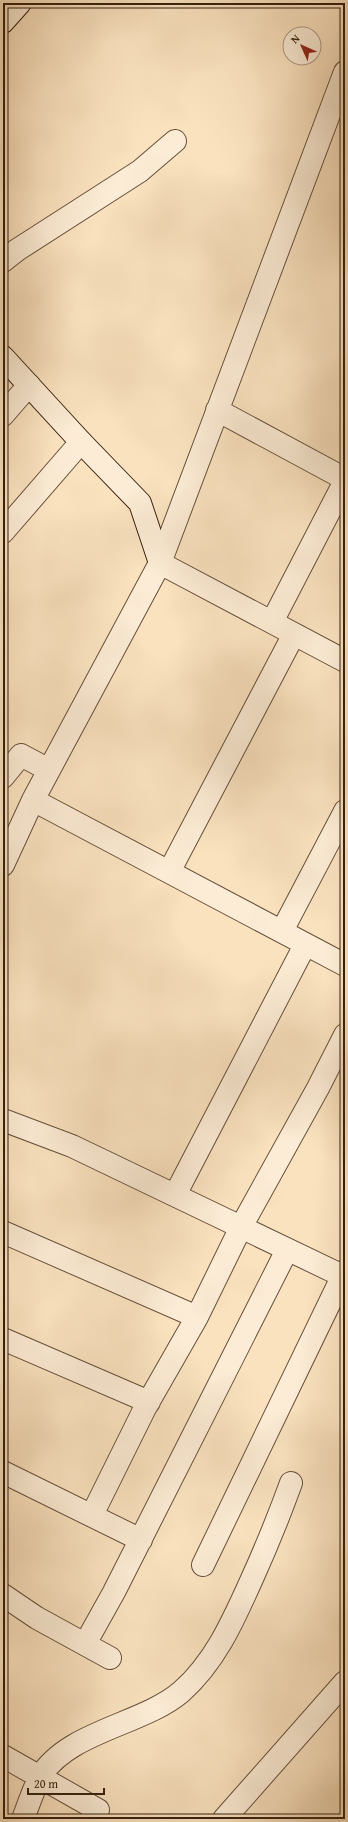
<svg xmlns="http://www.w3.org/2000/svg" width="348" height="1822" viewBox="0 0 348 1822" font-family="'Gentium Book Plus',serif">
	<rect width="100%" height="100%" fill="#fae2bf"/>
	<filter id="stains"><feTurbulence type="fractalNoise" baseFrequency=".005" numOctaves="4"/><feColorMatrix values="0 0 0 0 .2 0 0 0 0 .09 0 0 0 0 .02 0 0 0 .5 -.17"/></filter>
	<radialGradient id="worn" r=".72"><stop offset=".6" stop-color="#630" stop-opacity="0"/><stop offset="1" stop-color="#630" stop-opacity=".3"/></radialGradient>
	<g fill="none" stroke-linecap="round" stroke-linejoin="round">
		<g stroke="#66503a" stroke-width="24">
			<path id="street" d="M 3,261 L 17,250 L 140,171 L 175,141
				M 217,410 L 345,479
				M 3,415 L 29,385
				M 3,532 L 81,442
				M 160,563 L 345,661
				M 272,622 L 345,481
				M 3,777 L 21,755 L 49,770
				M 33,800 L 345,965
				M 3,865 L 33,800 L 160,563 L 345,72
				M 169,872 L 294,634
				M 282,931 L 345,811
				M 3,1120 L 72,1146 L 345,1277
				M 175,1195 L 305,945
				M 3,1232 L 197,1317
				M 3,1339 L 149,1402
				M 3,1472 L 141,1540
				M 92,1515 L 145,1408 L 197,1317 L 241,1227 L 318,1088 L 345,1035
				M 203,1565 L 345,1271
				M 3,1595 L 37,1618 L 110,1658
				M 85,1644 L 114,1592 L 287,1250
				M 3,1756 L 98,1810
				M 23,1819 C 28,1806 33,1790 40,1777 C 68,1731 142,1725 181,1692 C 215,1662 233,1621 251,1581 C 266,1548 279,1516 291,1483
				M 224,1819 L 345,1682"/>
		</g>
		<g stroke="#351f0d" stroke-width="24">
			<path id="secondary" d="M 3,22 L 20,3
				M 3,357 L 81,442 L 140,503 L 160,563"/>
		</g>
		<use href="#street" stroke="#fcecd5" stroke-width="22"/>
		<use href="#secondary" stroke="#fcecd5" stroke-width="22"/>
	</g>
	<rect width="348" height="1822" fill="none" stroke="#fae2bf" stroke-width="16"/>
	<rect x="4" y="4" width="340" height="1814" fill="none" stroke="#351f0d" stroke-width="2"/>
	<rect x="8" y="8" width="332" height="1806" fill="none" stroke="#351f0d"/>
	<g transform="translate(302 46) rotate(315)"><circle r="19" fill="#fcecd5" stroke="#ac9a85"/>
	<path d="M0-3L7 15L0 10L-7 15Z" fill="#8f2418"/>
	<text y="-6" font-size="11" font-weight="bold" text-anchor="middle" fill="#351f0d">N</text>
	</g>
	<path d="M28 1788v6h76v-6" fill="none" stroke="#351f0d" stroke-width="2"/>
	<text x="34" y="1788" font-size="12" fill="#351f0d" stroke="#fcecd5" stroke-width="3" paint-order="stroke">20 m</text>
	<rect width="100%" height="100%" filter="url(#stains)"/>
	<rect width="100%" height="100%" fill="url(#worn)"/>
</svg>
